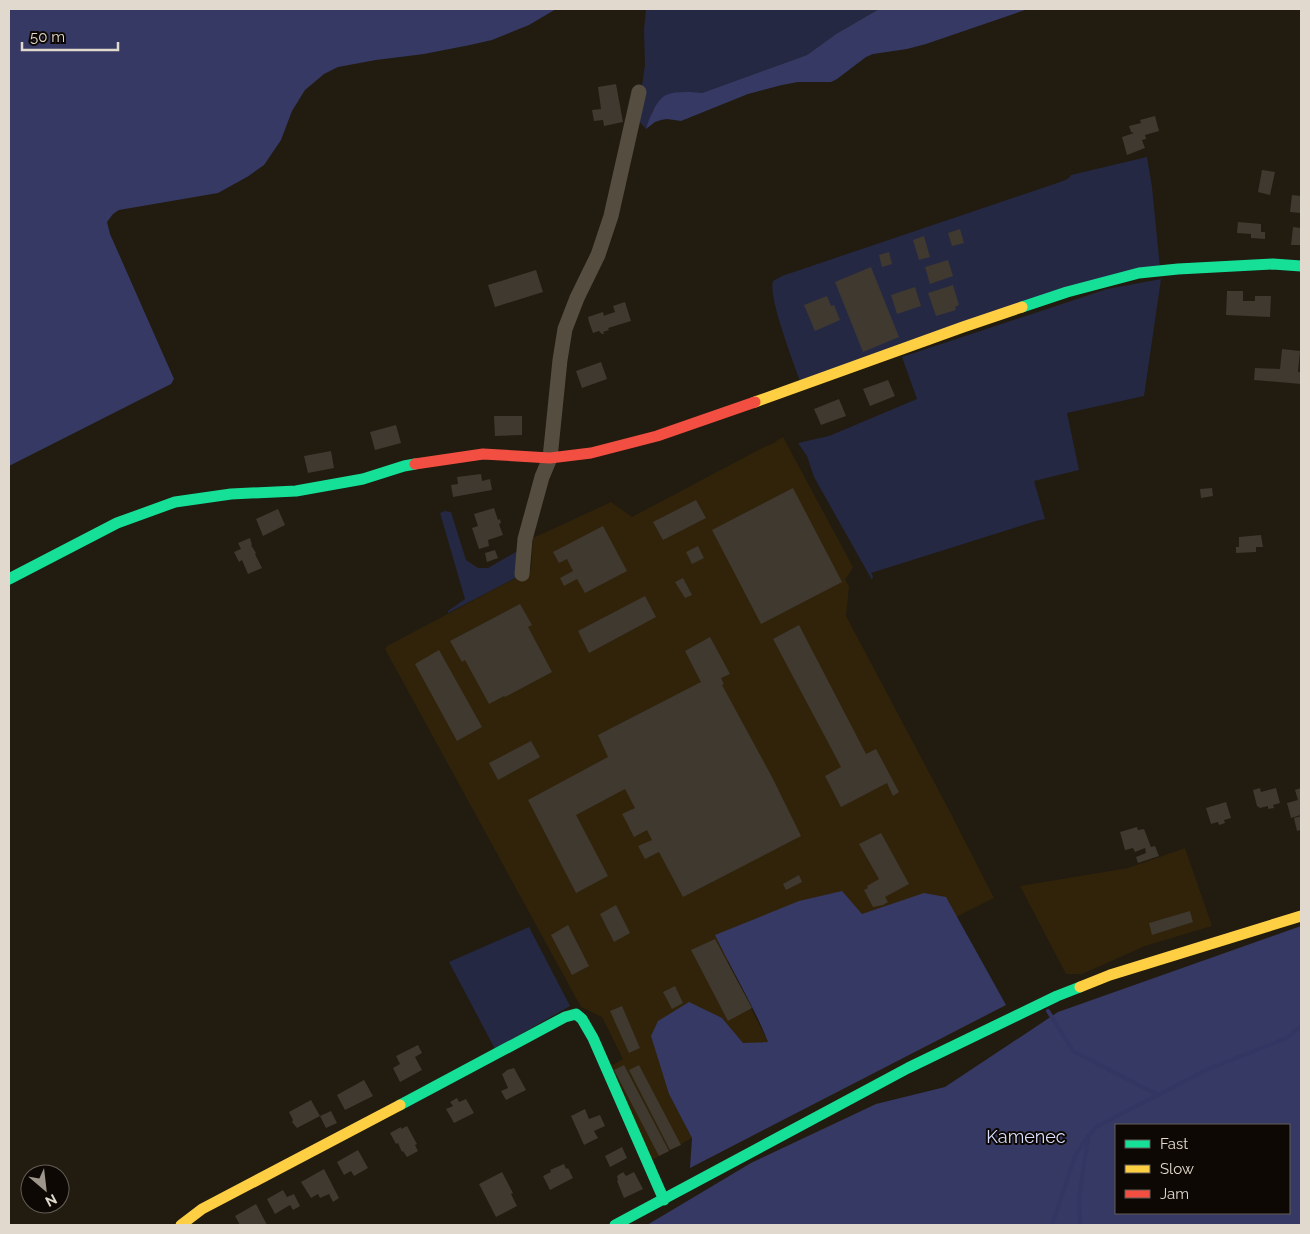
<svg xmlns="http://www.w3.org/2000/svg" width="1310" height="1234" viewBox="0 0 1310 1234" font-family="Raleway,sans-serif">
	<rect width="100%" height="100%" fill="#211b10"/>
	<path fill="#31230a" d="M 783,437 L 853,567 L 847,577 L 845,579 L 849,587 L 846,616 L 949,810 L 994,898 L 846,972 L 727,961 L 768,1042 L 669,1094 L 692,1138 L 647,1163 L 606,1069 L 623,1059 L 602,1017 L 581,1007 L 385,649 L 387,646 L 531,570 L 533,538 L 611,502 L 632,517 L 762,448 L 774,443 L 776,441 Z
		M 1185,848 L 1212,926 L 1145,946 L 1082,974 L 1066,974 L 1020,886 L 1128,868 Z"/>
	<path fill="#252843" d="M 646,9 L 879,9 L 836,34 L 807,55 L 702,93 L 688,92 L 653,110 L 646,129 L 637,119 L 645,65 L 644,30 Z
		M 1147,157 L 1152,187 L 1160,268 L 800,381 C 793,361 768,297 773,281 L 782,276 L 1063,181 L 1069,178 L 1071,175 Z
		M 1161,279 L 1144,396 L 1067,413 L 1079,470 L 1034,481 L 1045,519 L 1036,521 L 871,573 L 873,576 L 872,580 L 814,477 L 807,456 L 798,443 L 829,436 L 917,399 L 902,357 L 1107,289 Z
		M 445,511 L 451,512 L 466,560 L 478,568 L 488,568 L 519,550 L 517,577 L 448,613 L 448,611 L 465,599 L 440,513 Z
		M 529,927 L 570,1006 L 495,1049 L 449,962 Z"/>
	<path fill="#363963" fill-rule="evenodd" d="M 9,9 L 556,9 L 529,25 L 492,40 L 470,45 L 424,54 L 376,60 L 338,67 L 324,74 L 305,90 L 292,111 L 281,140 L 264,165 L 247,177 L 218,193 L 119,210 L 113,214 L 107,222 L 110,234 L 174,379 L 171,384 L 9,466 Z
		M 879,9 L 1028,9 L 926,44 L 907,49 L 873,54 L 866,57 L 837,79 L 831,82 L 798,82 L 782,85 L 748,94 L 681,121 L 667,119 L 661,120 L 655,122 L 646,129 C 649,119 656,100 666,95 C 676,91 691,92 702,93 L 807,55 L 836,34 Z
		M 842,891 L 862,914 L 924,893 L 946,897 L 1006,1005 L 690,1168 L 692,1138 L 669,1094 L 651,1036 L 658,1021 L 689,1002 L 722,1018 L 743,1043 L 768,1042 C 754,1006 732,971 715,935 L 799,901 Z
		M 1301,926 L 1301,1225 L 647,1225 L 751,1163 L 876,1104 L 945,1087 L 1058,1012 ZM 1116,1125 L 1289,1125 L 1289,1213 L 1116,1213 Z"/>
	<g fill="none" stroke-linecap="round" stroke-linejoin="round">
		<path stroke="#333662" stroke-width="4" d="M 1048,1011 L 1073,1051 L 1158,1095
			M 1052,1225 L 1075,1156 L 1088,1136 L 1096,1127 L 1206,1070 L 1287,1038 L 1301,1026
			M 1080,1225 L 1079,1198 L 1088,1138"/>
	</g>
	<path fill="#3f3930" d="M 616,84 L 623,122 L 604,126 L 603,120 L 594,121 L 592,110 L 601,109 L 598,87 Z
		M 1155,116 L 1159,131 L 1145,135 L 1146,139 L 1142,140 L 1145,148 L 1127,155 L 1122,137 L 1134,133 L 1131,132 L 1129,126 L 1141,123 L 1140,120 Z
		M 1262,170 L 1275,172 L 1270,195 L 1258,192 Z
		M 1292,195 L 1301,196 L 1301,213 L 1290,212 Z
		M 1238,222 L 1261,224 L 1261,232 L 1265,232 L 1265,239 L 1251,238 L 1251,234 L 1237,233 Z
		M 1293,227 L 1301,228 L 1301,245 L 1291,245 Z
		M 960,229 L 964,243 L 952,246 L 948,233 Z
		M 924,236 L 930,257 L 919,260 L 913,240 Z
		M 889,252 L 892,264 L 882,267 L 879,255 Z
		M 948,260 L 953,276 L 930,284 L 925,267 Z
		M 871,267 L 899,337 L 863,352 L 835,282 Z
		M 536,270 L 543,292 L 495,307 L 488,285 Z
		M 953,285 L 959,305 L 955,307 L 956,310 L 936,316 L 928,293 Z
		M 915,287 L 921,306 L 897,314 L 891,295 Z
		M 1227,291 L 1243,291 L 1243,301 L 1255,301 L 1255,296 L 1271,296 L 1270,317 L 1226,315 Z
		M 827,296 L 831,306 L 834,305 L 840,320 L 815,331 L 804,305 Z
		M 625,302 L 631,321 L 608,328 L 609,330 L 603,332 L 604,334 L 602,334 L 599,331 L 593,333 L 589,322 L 588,317 L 603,312 L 604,316 L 606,315 L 615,312 L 613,306 Z
		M 1282,349 L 1300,351 L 1298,372 L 1301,372 L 1301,384 L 1254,380 L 1255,368 L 1280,369 Z
		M 601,362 L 607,379 L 582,388 L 576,371 Z
		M 888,380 L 895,396 L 870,406 L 863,389 Z
		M 839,399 L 846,416 L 821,425 L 814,409 Z
		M 494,416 L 522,416 L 522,435 L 495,436 Z
		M 396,425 L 401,443 L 375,450 L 370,432 Z
		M 331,451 L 334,468 L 308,473 L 304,456 Z
		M 481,474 L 482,481 L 490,479 L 492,490 L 453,497 L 451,485 L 458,484 L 457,477 Z
		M 793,488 L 842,582 L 761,624 L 712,530 Z
		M 1212,488 L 1213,496 L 1201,498 L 1200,489 Z
		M 696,500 L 706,518 L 663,540 L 653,522 Z
		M 494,508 L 498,520 L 500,519 L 501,523 L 499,524 L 503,535 L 488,540 L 489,546 L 479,549 L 472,528 L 478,526 L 474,514 Z
		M 278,509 L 285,525 L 263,536 L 256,519 Z
		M 603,526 L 627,571 L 585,593 L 577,579 L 564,586 L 560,578 L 573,571 L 567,559 L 559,563 L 553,552 Z
		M 1261,535 L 1263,547 L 1256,547 L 1256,552 L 1236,553 L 1236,547 L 1239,547 L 1239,537 Z
		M 250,538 L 252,545 L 251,545 L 256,553 L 255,554 L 262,568 L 248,574 L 242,560 L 239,562 L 234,552 L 241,549 L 238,543 Z
		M 698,546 L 704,558 L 692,564 L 686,552 Z
		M 495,550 L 498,558 L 487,562 L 485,553 Z
		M 683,578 L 692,595 L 685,598 L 675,582 Z
		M 645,596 L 656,617 L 589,653 L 578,631 Z
		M 520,604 L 532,625 L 528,627 L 552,672 L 505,697 L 504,696 L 489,704 L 465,660 L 462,662 L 450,641 Z
		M 799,625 L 866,754 L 876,749 L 899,792 L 893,796 L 887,783 L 841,807 L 825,776 L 841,767 L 830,746 L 773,639 Z
		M 710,637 L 730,674 L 721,678 L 724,684 L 722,685 L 772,777 L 801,836 L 683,897 L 659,852 L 645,859 L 638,846 L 652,840 L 647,830 L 634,837 L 627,823 L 622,814 L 635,808 L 625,789 L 576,815 L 608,876 L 576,893 L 528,800 L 608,757 L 598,735 L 701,682 L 685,651 Z
		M 439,650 L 482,727 L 457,741 L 415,664 Z
		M 531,741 L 540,757 L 498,780 L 489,763 Z
		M 1260,788 L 1261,792 L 1276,788 L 1280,803 L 1273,805 L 1274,808 L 1268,809 L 1268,806 L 1260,808 L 1257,806 L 1253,790 Z
		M 1301,788 L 1301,815 L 1291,818 L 1287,803 L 1298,800 L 1295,790 Z
		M 1226,802 L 1231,818 L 1224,820 L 1225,823 L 1219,825 L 1218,822 L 1211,824 L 1206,808 Z
		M 1301,816 L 1301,830 L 1297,831 L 1294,818 Z
		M 1137,827 L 1138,830 L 1144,829 L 1151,847 L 1155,846 L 1159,856 L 1138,863 L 1136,857 L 1146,853 L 1145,848 L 1135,852 L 1133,848 L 1125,850 L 1120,832 Z
		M 881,833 L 909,884 L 885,897 L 888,902 L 883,905 L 873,907 L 864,890 L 868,888 L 867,886 L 879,879 L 859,844 Z
		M 799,875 L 802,882 L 786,890 L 783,884 Z
		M 616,905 L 630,933 L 614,942 L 600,914 Z
		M 1190,911 L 1193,922 L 1152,935 L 1149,923 Z
		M 568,925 L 589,966 L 572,975 L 551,935 Z
		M 715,939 L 752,1008 L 728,1021 L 691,950 Z
		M 675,986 L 683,1003 L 672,1009 L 663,992 Z
		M 622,1006 L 640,1048 L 629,1053 L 610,1011 Z
		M 418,1045 L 422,1053 L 415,1057 L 422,1070 L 400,1082 L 393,1068 L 400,1064 L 396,1056 Z
		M 624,1065 L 669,1151 L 659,1156 L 614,1070 Z
		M 639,1065 L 681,1145 L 670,1150 L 629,1070 Z
		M 514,1068 L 526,1090 L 506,1100 L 501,1091 L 508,1088 L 502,1074 L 505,1072 L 507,1070 Z
		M 364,1080 L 373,1096 L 345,1110 L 337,1095 Z
		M 457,1098 L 459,1102 L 466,1099 L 474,1113 L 454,1123 L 446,1109 L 453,1106 L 450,1102 Z
		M 311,1100 L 320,1116 L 297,1128 L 292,1122 L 293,1120 L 289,1112 Z
		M 585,1109 L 589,1119 L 600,1115 L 605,1126 L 594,1131 L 598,1138 L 584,1145 L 571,1116 Z
		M 331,1111 L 337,1123 L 326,1128 L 320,1116 Z
		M 407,1126 L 417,1144 L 415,1145 L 418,1151 L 407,1157 L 403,1151 L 402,1152 L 398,1143 L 396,1144 L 390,1133 L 401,1127 L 401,1129 Z
		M 622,1147 L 627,1158 L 610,1167 L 605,1156 Z
		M 358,1150 L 368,1168 L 354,1176 L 351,1171 L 344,1175 L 337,1162 Z
		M 564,1164 L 566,1169 L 568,1168 L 573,1178 L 550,1190 L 543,1176 L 551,1172 L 550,1170 Z
		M 324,1169 L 339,1198 L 333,1202 L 329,1194 L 320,1198 L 318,1194 L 311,1198 L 301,1182 Z
		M 502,1172 L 513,1193 L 511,1194 L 517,1206 L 496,1217 L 479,1184 Z
		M 623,1172 L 626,1176 L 634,1172 L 643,1189 L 624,1198 L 617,1181 L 618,1180 L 617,1176 Z
		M 283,1190 L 287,1197 L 294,1194 L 300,1206 L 293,1210 L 290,1205 L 275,1214 L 267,1199 Z
		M 256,1204 L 267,1225 L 240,1225 L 235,1216 Z"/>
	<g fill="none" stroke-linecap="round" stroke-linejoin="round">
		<path stroke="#554d40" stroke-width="15" d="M 522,574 L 525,539 L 542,477 L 550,458 L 560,360 L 565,329 L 577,298 L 598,255 L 611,216 L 639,92"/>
		<path stroke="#16e098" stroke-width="11" d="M 1022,307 L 1067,292 L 1139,273 L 1178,269 L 1273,264 L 1301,266
			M 9,579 L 117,523 L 175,502 L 231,494 L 296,491 L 363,479 L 404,466 L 415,464
			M 400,1105 L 565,1017 L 576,1014 L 582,1019 L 593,1038 L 664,1200
			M 615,1225 L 908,1068 L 1057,996 L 1080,987"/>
		<path stroke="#ffcf43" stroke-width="11" d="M 755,402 L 963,327 L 1022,307
			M 1080,987 L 1110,975 L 1301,916
			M 181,1225 L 202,1209 L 400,1105"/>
		<path stroke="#f24e42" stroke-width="11" d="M 415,464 L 483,454 L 550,458 L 591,453 L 657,436 L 755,402"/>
	</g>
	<g text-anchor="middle" stroke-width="4" stroke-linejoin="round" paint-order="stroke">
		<g font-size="18" fill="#d8deff" stroke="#0d0803">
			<text x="1026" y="1143">Kamenec</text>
		</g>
	</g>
	<rect width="1310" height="1234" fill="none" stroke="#e1d9cd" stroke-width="20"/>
	<rect x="1115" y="1124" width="175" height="90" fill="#0d0803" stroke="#625c54"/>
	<rect x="1125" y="1140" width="25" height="8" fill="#16e098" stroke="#625c54"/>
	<text x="1160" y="1149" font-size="15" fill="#e1d9cd">Fast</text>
	<rect x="1125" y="1165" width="25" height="8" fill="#ffcf43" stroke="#625c54"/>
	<text x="1160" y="1174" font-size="15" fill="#e1d9cd">Slow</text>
	<rect x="1125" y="1190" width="25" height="8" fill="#f24e42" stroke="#625c54"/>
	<text x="1160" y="1199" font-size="15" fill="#e1d9cd">Jam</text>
	<g transform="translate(45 1189) rotate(152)"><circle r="24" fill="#0d0803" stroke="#625c54"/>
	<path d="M0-4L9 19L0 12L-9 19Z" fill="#9e968b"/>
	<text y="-8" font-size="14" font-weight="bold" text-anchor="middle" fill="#e1d9cd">N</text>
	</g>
	<path d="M22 42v8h96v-8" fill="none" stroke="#e1d9cd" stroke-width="2.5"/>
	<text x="30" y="42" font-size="15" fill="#e1d9cd" stroke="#0d0803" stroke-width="4" paint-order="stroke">50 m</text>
</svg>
